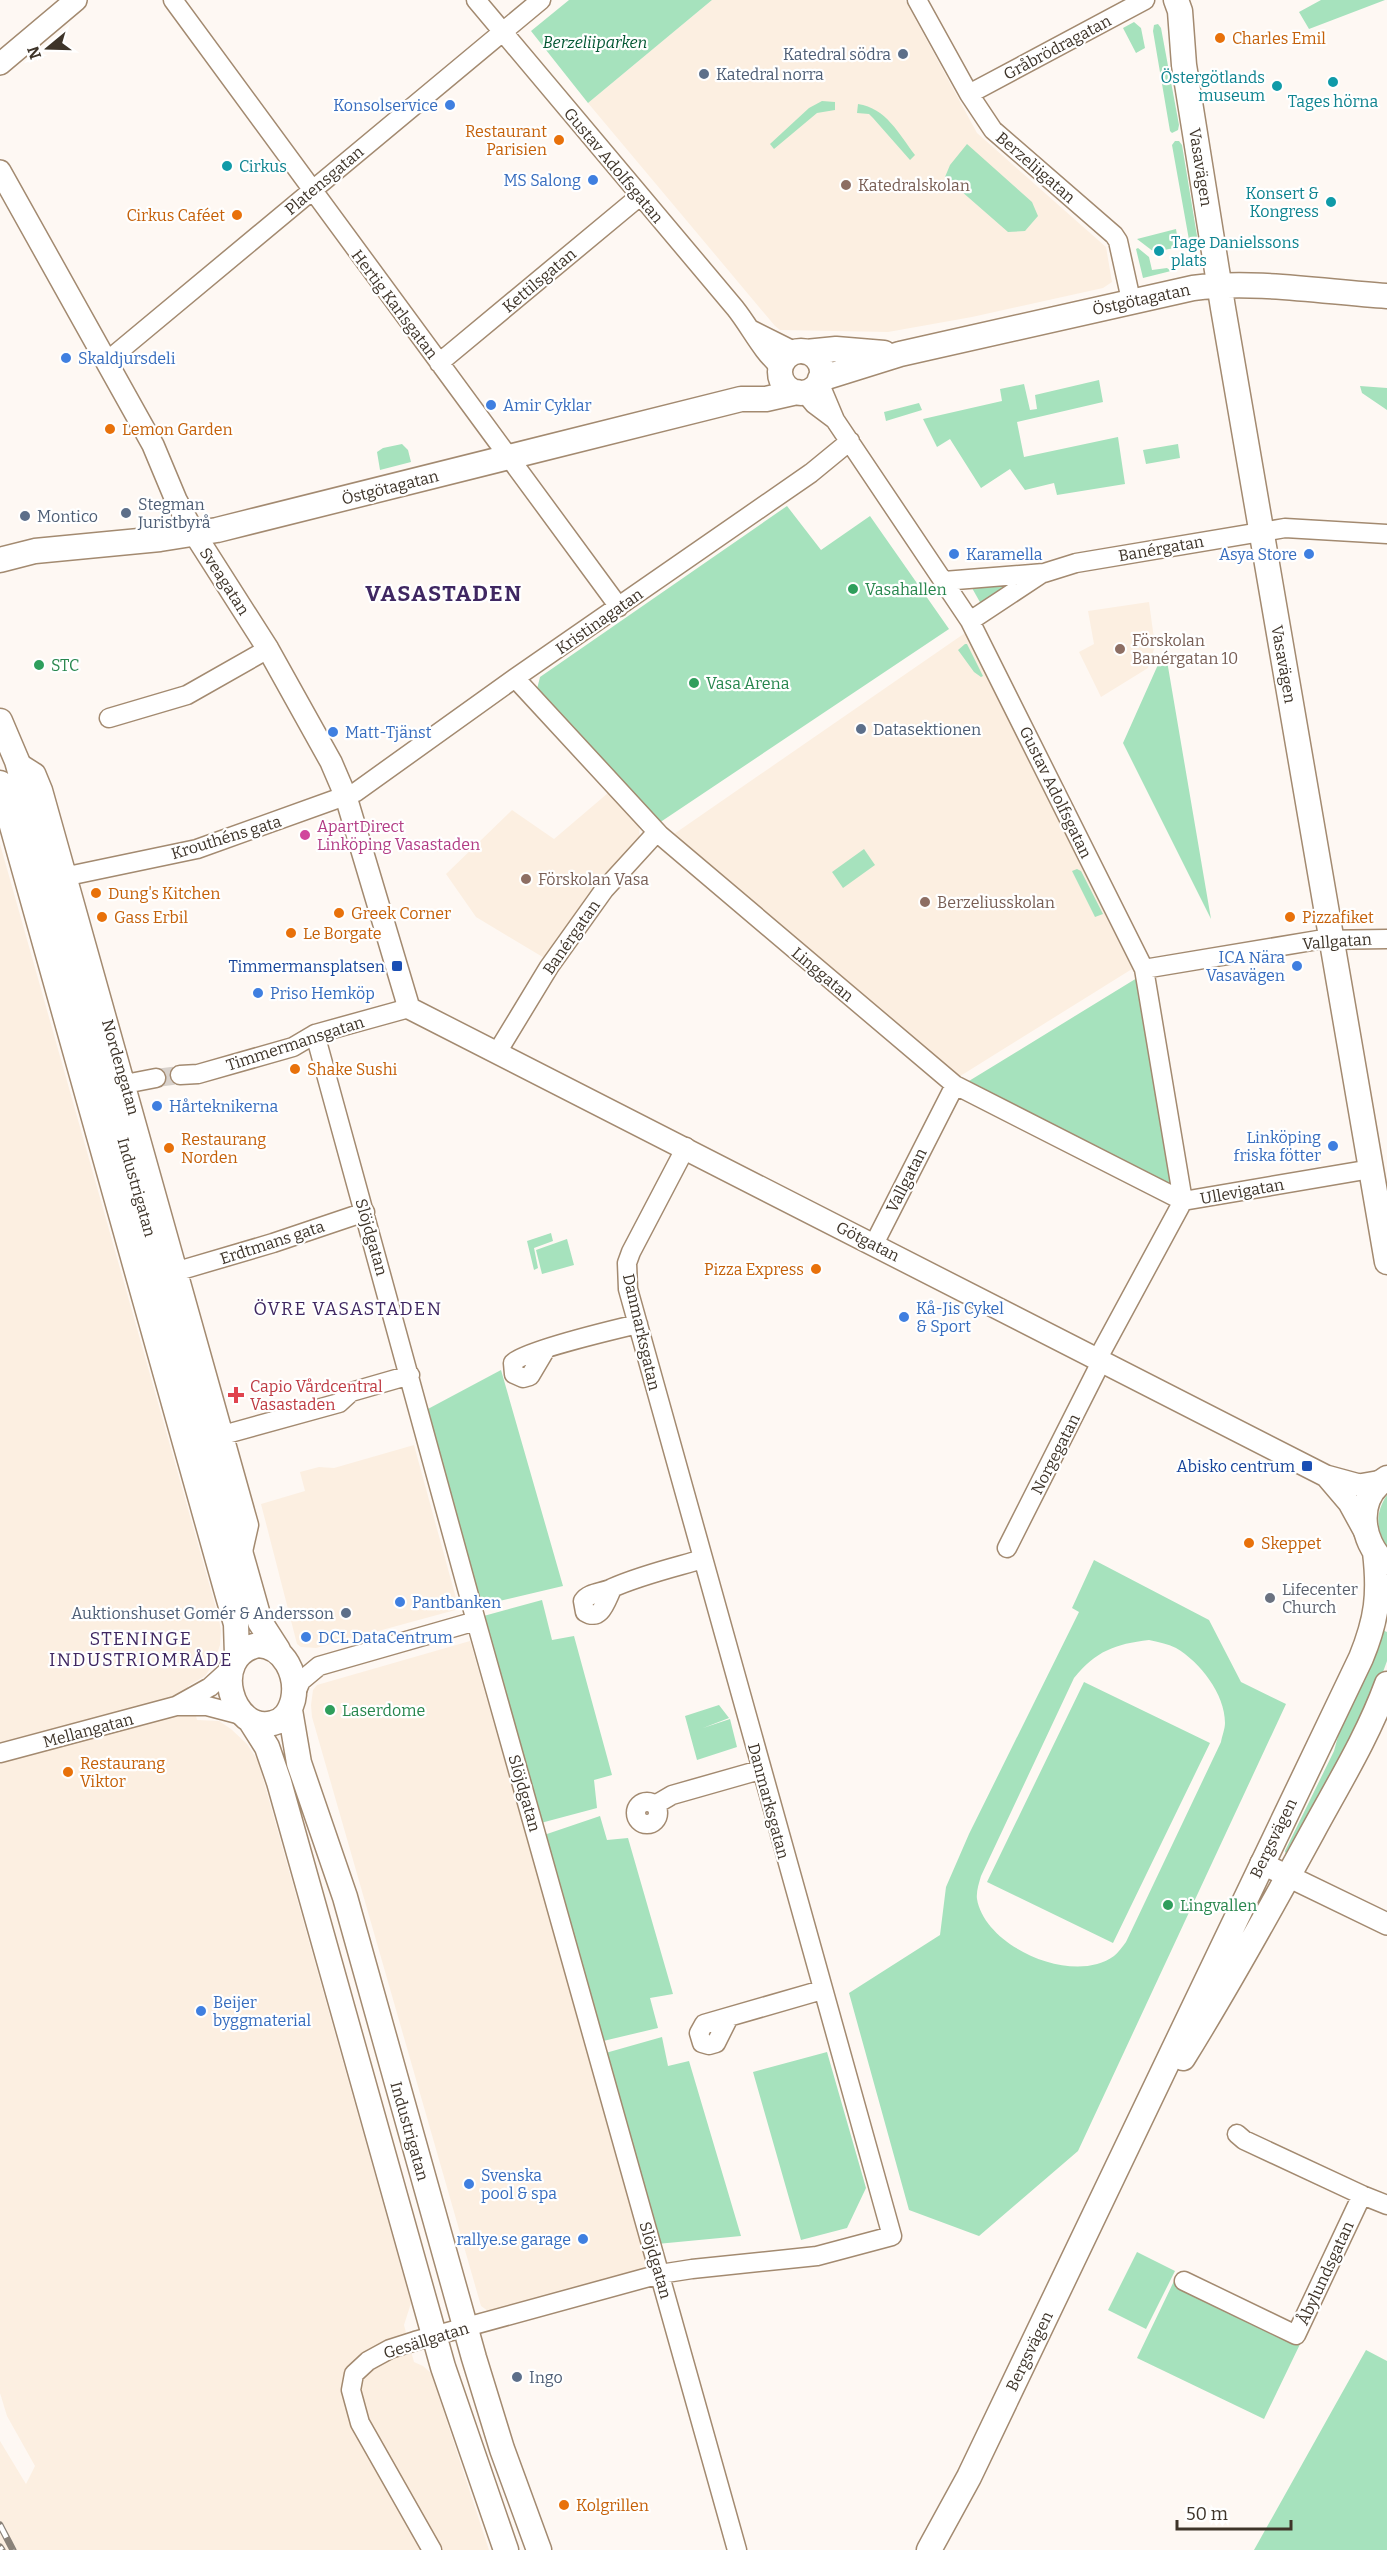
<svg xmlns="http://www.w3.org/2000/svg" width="1387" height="2550" viewBox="0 0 1387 2550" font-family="Bitter,serif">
	<rect width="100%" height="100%" fill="#fef8f3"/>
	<path fill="#fcefe1" d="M 712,0 L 905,0 L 977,133 L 1106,247 L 1112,282 L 1103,288 L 972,317 L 888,332 L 780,330 L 775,326 L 588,103 Z
		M 1149,602 L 1155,646 L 1148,668 L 1101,697 L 1079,652 L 1094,644 L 1088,611 Z
		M 965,633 L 1132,969 L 957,1078 L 674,834 Z
		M 608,793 L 639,827 L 640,840 L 546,959 L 476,917 L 446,874 L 512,810 L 554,839 Z
		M 0,844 L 218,1615 L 221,1630 L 220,1645 L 214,1663 L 205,1676 L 188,1686 L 197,1720 L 219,1721 L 231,1729 L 247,1744 L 258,1761 L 411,2303 L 404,2325 L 414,2362 L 423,2366 L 431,2373 L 489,2550 L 0,2550 L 0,2441 L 26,2484 L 35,2466 L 7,2416 L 0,2393 Z
		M 414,1445 L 459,1609 L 316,1648 L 301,1647 L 297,1644 L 261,1504 L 305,1491 L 300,1472 L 319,1467 L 334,1468 Z
		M 470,1641 L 651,2269 L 491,2313 L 481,2306 L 312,1717 L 311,1705 L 313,1690 L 317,1685 Z"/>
	<path fill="#a6e2bd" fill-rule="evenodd" d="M 569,0 L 712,0 L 588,103 L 531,31 Z
		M 1321,0 L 1385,0 L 1309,29 L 1299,12 Z
		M 1134,22 L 1141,28 L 1145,48 L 1136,53 L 1123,28 Z
		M 1158,24 L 1161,28 L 1179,125 L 1178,130 L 1172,133 L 1170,131 L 1153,31 L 1154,25 Z
		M 822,101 L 835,102 L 835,110 L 817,113 L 774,149 L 770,144 L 809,108 Z
		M 858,104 C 886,108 899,134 915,155 L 910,160 L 873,118 L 869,114 L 857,113 Z
		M 1175,141 L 1179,141 L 1182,145 L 1199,248 L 1197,253 L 1191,251 L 1172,145 Z
		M 967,144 L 1032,202 L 1038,216 L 1025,231 L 1008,232 L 945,177 L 950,165 Z
		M 1176,229 L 1179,247 L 1154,252 L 1137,239 Z
		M 1138,248 L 1149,257 L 1152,270 L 1167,268 L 1171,271 L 1143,278 L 1136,249 Z
		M 1099,380 L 1103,402 L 1017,422 L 1024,457 L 1118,437 L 1125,484 L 1057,495 L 1054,483 L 1025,490 L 1010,469 L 981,488 L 950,439 L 937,447 L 923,419 L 1002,401 L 1000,389 L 1024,384 L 1030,410 L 1037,409 L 1035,395 Z
		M 1360,386 L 1387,388 L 1387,410 L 1362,393 Z
		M 919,403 L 922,410 L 886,421 L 884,412 Z
		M 402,444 L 408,450 L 411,462 L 380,470 L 377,452 L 383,448 Z
		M 1178,444 L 1180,458 L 1146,464 L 1143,450 Z
		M 787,506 L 821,550 L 870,516 L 949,629 L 659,823 L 537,689 L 540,677 Z
		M 1029,577 L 981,604 L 972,588 Z
		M 965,644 L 967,644 L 983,676 L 981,677 L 974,672 L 958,650 Z
		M 1165,649 L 1211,919 L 1123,743 Z
		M 864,849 L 875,865 L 843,888 L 832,872 Z
		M 1077,869 L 1081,871 L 1103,914 L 1095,917 L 1072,871 Z
		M 1137,978 L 1172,1191 L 964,1084 Z
		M 551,1233 L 553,1241 L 534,1248 L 538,1268 L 534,1270 L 527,1241 Z
		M 567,1239 L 574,1265 L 542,1274 L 536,1250 Z
		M 501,1370 L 563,1586 L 478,1606 L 426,1410 Z
		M 1387,1495 L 1387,1547 C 1376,1529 1375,1513 1387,1495 Z
		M 1094,1560 L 1209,1620 L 1241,1682 L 1286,1704 L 1078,2151 L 979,2236 L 909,2210 L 849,1993 L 940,1935 L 946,1887 L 969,1834 L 1079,1612 L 1072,1608 ZM 1149,1640 C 1158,1642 1168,1644 1176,1648 C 1200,1662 1225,1694 1225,1723 C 1225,1729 1222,1736 1221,1742 L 1126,1942 C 1122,1947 1118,1953 1114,1956 C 1073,1986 985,1947 977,1899 C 976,1892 979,1883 981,1876 L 1074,1678 C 1096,1651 1115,1644 1149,1640 Z
		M 542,1600 L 552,1640 L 574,1636 L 612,1775 L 594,1780 L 597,1808 L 537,1824 L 480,1617 Z
		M 1382,1630 L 1387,1632 L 1387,1661 L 1369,1710 L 1288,1856 L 1286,1855 L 1285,1851 L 1334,1751 L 1343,1718 Z
		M 1084,1682 L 1210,1743 L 1113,1943 L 987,1882 Z
		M 719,1705 L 729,1718 L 703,1728 L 730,1719 L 737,1747 L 697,1760 L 685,1716 Z
		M 600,1816 L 607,1840 L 628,1838 L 673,1994 L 650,1998 L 658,2028 L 599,2042 L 544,1835 Z
		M 662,2037 L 668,2066 L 689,2061 L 741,2236 L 657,2244 L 602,2054 Z
		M 827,2052 L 866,2188 L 847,2228 L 801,2240 L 753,2072 Z
		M 1137,2252 L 1175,2271 L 1146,2329 L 1108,2310 Z
		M 1175,2279 L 1302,2340 L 1264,2419 L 1137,2358 Z
		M 1366,2350 L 1387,2361 L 1387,2550 L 1254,2550 Z"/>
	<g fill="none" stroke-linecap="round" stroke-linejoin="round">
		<path stroke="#d8d1cb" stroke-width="18" stroke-dasharray="18 9" stroke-linecap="butt" d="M 156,1078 L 180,1075"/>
		<g stroke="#a38a70" stroke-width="21">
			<path id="minor" d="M 173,0 L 619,607
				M 476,0 L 735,308 C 751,328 761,351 781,368
				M 917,0 L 969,94 L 993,130 L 1114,235 L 1118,241 L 1131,300
				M 969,94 L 1145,0
				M 752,330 L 796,352
				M 106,362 L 541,0
				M 439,363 L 640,196
				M 819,382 L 835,420 L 970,621 L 1144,969 L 1183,1201
				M 804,392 L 814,404 L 834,419
				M 944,581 L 1044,573 L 1076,563 L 1285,528 L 1387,534
				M 970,621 L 1041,574
				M 515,678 L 660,835 L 955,1085 L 1183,1201
				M 109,718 L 187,695 L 268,649
				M 17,761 L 36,773 L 43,790 L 249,1525 L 242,1556
				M 68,876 L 197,849 L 356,792 L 515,678 L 811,473 L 850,441
				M 1144,969 L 1318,940 L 1387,939
				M 315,1034 L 476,1621 L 737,2550
				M 498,1051 L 549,967 L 604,890 L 657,832
				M 180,1075 L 198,1074 L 293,1047 L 315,1034 L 409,1008
				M 125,1084 L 156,1078
				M 874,1244 L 955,1085
				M 178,1271 L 273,1243 L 365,1212
				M 546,1349 L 530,1376 L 523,1378 L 514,1374 L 513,1363 C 523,1351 617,1329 638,1324
				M 1098,1358 L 1183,1201 L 1371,1169
				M 223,1435 L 339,1403 L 351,1392 L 410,1375
				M 1007,1548 L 1102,1360
				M 612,1589 C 606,1601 601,1622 585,1612 L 583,1601 C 589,1592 603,1593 612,1588 C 641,1575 672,1568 703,1559
				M 294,1697 L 301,1681 L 319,1666 L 476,1621
				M 177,1706 L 207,1706 L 245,1716
				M 0,1753 L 176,1706 L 210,1687 L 232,1667
				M636 1813a11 11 0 1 1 22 0a11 11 0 1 1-22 0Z
				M 655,1805 L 672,1795 L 760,1770
				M 729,2017 L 716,2043 L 709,2045 L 702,2043 L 699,2033 L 704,2024 L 822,1990
				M 1237,2134 L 1244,2140 L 1362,2195
				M 1184,2281 L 1296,2335 L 1362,2195 L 1387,2205
				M 432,2550 L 360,2423 L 351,2390 L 354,2374 L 368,2361 L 390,2349 L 415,2341 L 660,2274 L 692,2269 L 817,2256 L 892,2236 L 628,1289 L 627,1263 L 631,1252 L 686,1147"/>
		</g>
		<g stroke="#a38a70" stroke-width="24">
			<path id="tertiary" d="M 0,64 L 76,0
				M 0,171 L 153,445 L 176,500 L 194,533 L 268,649 L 331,762 L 346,797 L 409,1008 L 1326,1476 L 1359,1485 L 1382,1481
				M 1326,1476 L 1349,1503 L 1366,1534
				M 1261,1863 L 1387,1924"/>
		</g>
		<g stroke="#a38a70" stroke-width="27">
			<path id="secondary" d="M 1176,0 L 1180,11 L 1184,65 L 1223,308 L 1387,1262
				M780 372a21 21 0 1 1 42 0a21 21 0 1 1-42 0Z
				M 806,352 L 836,349 L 884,353
				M 820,379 L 900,354 L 1193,288 C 1255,280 1324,292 1387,296
				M 0,560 L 35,551 L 160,539 L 217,530 L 741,399 L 766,399 L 797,392
				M 0,721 L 17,761 L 260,1622 L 278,1650
				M 0,783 L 228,1596 L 236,1624 L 237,1655
				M 1385,1563 C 1360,1541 1355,1497 1387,1478
				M 258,1645 C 285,1646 298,1676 293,1700 C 290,1711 285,1720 273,1723 C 232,1735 208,1656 258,1645 Z
				M 290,1710 L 299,1763 L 345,1897 L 474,2358 L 502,2449 L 539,2550
				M 250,1720 L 267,1747 L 279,1782 L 443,2367 L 506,2550
				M 1183,2058 C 1229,1984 1271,1908 1313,1831 C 1339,1783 1368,1736 1387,1684
				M 929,2550 L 969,2477 L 1361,1658 C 1377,1619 1380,1594 1375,1552"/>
		</g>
		<use href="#minor" stroke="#fff" stroke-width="18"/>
		<use href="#tertiary" stroke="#fff" stroke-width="21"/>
		<use href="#secondary" stroke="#fff" stroke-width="24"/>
		<g stroke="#8a8279" stroke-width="7">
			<path id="rail" d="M 0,2525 L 13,2550
				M 0,2547 L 2,2550"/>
		</g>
		<use href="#rail" stroke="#fff" stroke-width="4.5" stroke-dasharray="14" stroke-linecap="butt"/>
	</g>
	<g fill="#e8710a" stroke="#fff" stroke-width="2">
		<circle cx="1220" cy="38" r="6"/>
		<circle cx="559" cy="140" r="6"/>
		<circle cx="237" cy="215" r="6"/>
		<circle cx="110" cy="429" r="6"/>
		<circle cx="96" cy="893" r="6"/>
		<circle cx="339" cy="913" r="6"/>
		<circle cx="102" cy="917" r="6"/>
		<circle cx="1290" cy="917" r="6"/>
		<circle cx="291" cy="933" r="6"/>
		<circle cx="295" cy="1069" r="6"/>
		<circle cx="169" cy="1148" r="6"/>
		<circle cx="816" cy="1269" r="6"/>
		<circle cx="1249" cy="1543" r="6"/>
		<circle cx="68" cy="1772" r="6"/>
		<circle cx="564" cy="2505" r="6"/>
	</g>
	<g fill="#5c6f8a" stroke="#fff" stroke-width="2">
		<circle cx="903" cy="54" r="6"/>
		<circle cx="704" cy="74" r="6"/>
		<circle cx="126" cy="513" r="6"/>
		<circle cx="25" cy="516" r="6"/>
		<circle cx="861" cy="729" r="6"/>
		<circle cx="346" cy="1613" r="6"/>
		<circle cx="517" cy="2377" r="6"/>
	</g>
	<g fill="#0f9aa8" stroke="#fff" stroke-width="2">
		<circle cx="1333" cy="82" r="6"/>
		<circle cx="1277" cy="86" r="6"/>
		<circle cx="227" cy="166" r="6"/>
		<circle cx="1331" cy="202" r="6"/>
		<circle cx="1159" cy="251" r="6"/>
	</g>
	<g fill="#3f7fe0" stroke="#fff" stroke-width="2">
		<circle cx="450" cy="105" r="6"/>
		<circle cx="593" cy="180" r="6"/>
		<circle cx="66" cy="358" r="6"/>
		<circle cx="491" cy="405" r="6"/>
		<circle cx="954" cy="554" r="6"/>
		<circle cx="1309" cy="554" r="6"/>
		<circle cx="333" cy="732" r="6"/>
		<circle cx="1297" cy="966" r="6"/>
		<circle cx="258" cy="993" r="6"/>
		<circle cx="157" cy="1106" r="6"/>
		<circle cx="1333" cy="1146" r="6"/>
		<circle cx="904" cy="1317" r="6"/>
		<circle cx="400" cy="1602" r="6"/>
		<circle cx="306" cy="1637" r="6"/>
		<circle cx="201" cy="2011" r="6"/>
		<circle cx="469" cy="2184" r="6"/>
		<circle cx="583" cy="2239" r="6"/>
	</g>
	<g fill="#8d6e63" stroke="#fff" stroke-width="2">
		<circle cx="846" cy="185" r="6"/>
		<circle cx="1120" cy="649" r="6"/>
		<circle cx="526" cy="879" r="6"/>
		<circle cx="925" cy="902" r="6"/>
	</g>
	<g fill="#2e9e5b" stroke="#fff" stroke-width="2">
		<circle cx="853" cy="589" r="6"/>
		<circle cx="39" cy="665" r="6"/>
		<circle cx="694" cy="683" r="6"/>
		<circle cx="330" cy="1710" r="6"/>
		<circle cx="1168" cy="1905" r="6"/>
	</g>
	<circle fill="#d1479c" stroke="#fff" stroke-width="2" cx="305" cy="835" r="6"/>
	<g fill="#1a4fb4" stroke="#fff" stroke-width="2">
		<rect x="391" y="960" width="12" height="12" rx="3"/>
		<rect x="1301" y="1460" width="12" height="12" rx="3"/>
	</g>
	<path fill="#e0444e" stroke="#fff" stroke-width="2" d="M233 1386h6v6h6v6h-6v6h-6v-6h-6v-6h6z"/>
	<circle fill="#6b7280" stroke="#fff" stroke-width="2" cx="1270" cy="1598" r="6"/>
	<g text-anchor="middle" stroke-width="4.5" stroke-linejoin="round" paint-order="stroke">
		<g font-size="16" fill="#c56008" stroke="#fff" text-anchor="start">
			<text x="1232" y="44">Charles Emil</text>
			<text x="547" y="137" text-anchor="end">Restaurant<tspan x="547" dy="18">Parisien</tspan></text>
			<text x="225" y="221" text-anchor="end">Cirkus Caféet</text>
			<text x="122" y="435">Lemon Garden</text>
			<text x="108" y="899">Dung's Kitchen</text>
			<text x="351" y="919">Greek Corner</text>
			<text x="114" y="923">Gass Erbil</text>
			<text x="1302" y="923">Pizzafiket</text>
			<text x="303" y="939">Le Borgate</text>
			<text x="307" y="1075">Shake Sushi</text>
			<text x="181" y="1145">Restaurang<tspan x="181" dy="18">Norden</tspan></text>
			<text x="804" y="1275" text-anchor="end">Pizza Express</text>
			<text x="1261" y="1549">Skeppet</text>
			<text x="80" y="1769">Restaurang<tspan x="80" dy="18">Viktor</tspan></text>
			<text x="576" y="2511">Kolgrillen</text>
		</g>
		<g font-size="16" font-style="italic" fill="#035733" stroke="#fff">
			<text x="595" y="48">Berzeliiparken</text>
		</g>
		<g font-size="16" fill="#3e3429" stroke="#fff">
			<text transform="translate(1057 47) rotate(-28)" y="6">Gråbrödragatan</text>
			<text transform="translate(614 165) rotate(50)" y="6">Gustav Adolfsgatan</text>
			<text transform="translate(1036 167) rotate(41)" y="6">Berzeliigatan</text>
			<text transform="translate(1201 167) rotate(81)" y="6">Vasavägen</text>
			<text transform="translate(324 180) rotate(-40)" y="6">Platensgatan</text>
			<text transform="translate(539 280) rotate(-40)" y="6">Kettilsgatan</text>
			<text transform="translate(1141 299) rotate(-12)" y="6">Östgötagatan</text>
			<text transform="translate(395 304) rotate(53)" y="6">Hertig Karlsgatan</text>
			<text transform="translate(390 487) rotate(-14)" y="6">Östgötagatan</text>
			<text transform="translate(1161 548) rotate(-10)" y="6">Banérgatan</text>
			<text transform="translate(225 581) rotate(57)" y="6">Sveagatan</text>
			<text transform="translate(599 621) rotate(-35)" y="6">Kristinagatan</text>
			<text transform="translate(1284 664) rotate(80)" y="6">Vasavägen</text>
			<text transform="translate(1056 792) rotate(64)" y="6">Gustav Adolfsgatan</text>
			<text transform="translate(226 837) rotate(-17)" y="6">Krouthéns gata</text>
			<text transform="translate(571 937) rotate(-55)" y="6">Banérgatan</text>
			<text transform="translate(1337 941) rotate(-4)" y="6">Vallgatan</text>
			<text transform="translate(823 974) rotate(40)" y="6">Linggatan</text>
			<text transform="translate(295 1043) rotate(-18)" y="6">Timmermansgatan</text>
			<text transform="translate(121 1067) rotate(74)" y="6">Nordengatan</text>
			<text transform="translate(906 1180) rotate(-63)" y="6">Vallgatan</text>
			<text transform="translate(137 1187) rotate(74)" y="6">Industrigatan</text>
			<text transform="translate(1242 1191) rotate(-10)" y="6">Ullevigatan</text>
			<text transform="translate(372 1237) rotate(74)" y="6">Slöjdgatan</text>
			<text transform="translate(868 1241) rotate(27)" y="6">Götgatan</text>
			<text transform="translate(272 1242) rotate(-18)" y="6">Erdtmans gata</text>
			<text transform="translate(642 1332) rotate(77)" y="6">Danmarksgatan</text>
			<text transform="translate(1055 1454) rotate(-63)" y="6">Norgegatan</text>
			<text transform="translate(88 1730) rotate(-15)" y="6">Mellangatan</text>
			<text transform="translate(525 1793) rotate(74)" y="6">Slöjdgatan</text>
			<text transform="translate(769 1801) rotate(75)" y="6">Danmarksgatan</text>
			<text transform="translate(1273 1838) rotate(-64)" y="6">Bergsvägen</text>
			<text transform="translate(410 2131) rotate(74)" y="6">Industrigatan</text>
			<text transform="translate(656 2260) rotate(74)" y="6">Slöjdgatan</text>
			<text transform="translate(1325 2273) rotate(-65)" y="6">Åbylundsgatan</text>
			<text transform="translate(426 2340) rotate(-17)" y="6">Gesällgatan</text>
			<text transform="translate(1029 2351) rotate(-64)" y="6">Bergsvägen</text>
		</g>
		<g font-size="16" fill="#4e5e75" stroke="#fff" text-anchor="start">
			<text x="891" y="60" text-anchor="end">Katedral södra</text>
			<text x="716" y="80">Katedral norra</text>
			<text x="138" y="510">Stegman<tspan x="138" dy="18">Juristbyrå</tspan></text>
			<text x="37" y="522">Montico</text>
			<text x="873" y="735">Datasektionen</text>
			<text x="334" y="1619" text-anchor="end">Auktionshuset Gomér &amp; Andersson</text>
			<text x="529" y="2383">Ingo</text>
		</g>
		<g font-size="16" fill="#0d838f" stroke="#fff" text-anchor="end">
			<text x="1265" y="83">Östergötlands<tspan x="1265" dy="18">museum</tspan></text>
			<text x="1333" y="107" text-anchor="middle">Tages hörna</text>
			<text x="239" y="172" text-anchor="start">Cirkus</text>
			<text x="1319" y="199">Konsert &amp;<tspan x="1319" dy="18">Kongress</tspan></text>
			<text x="1171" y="248" text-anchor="start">Tage Danielssons<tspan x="1171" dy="18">plats</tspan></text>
		</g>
		<g font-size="16" fill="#366cbe" stroke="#fff" text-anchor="start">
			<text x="438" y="111" text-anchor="end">Konsolservice</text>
			<text x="581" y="186" text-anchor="end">MS Salong</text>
			<text x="78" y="364">Skaldjursdeli</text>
			<text x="503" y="411">Amir Cyklar</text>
			<text x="966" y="560">Karamella</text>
			<text x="1297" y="560" text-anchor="end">Asya Store</text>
			<text x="345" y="738">Matt-Tjänst</text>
			<text x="1285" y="963" text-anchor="end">ICA Nära<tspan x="1285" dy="18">Vasavägen</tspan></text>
			<text x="270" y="999">Priso Hemköp</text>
			<text x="169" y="1112">Hårteknikerna</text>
			<text x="1321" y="1143" text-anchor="end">Linköping<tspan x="1321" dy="18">friska fötter</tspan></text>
			<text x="916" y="1314">Kå-Jis Cykel<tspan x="916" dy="18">&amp; Sport</tspan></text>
			<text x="412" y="1608">Pantbanken</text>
			<text x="318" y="1643">DCL DataCentrum</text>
			<text x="213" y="2008">Beijer<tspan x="213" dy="18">byggmaterial</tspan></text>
			<text x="481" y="2181">Svenska<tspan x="481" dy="18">pool &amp; spa</tspan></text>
			<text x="571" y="2245" text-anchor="end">rallye.se garage</text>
		</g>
		<g font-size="16" fill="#785e54" stroke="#fff" text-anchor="start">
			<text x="858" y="191">Katedralskolan</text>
			<text x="1132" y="646">Förskolan<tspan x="1132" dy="18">Banérgatan 10</tspan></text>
			<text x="538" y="885">Förskolan Vasa</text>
			<text x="937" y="908">Berzeliusskolan</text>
		</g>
		<g font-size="16" fill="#27864d" stroke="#fff" text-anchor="start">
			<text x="865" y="595">Vasahallen</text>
			<text x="51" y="671">STC</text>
			<text x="706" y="689">Vasa Arena</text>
			<text x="342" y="1716">Laserdome</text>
			<text x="1180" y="1911">Lingvallen</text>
		</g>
		<g font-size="16" fill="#b23c85" stroke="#fff" text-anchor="start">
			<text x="317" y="832">ApartDirect<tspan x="317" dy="18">Linköping Vasastaden</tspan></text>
		</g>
		<g font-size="16" fill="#164399" stroke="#fff" text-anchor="end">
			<text x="385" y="972">Timmermansplatsen</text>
			<text x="1295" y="1472">Abisko centrum</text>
		</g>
		<g font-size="16" fill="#be3a42" stroke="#fff" text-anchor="start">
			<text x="250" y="1392">Capio Vårdcentral<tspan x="250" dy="18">Vasastaden</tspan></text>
		</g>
		<g font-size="16" fill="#5b616d" stroke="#fff" text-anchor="start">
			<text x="1282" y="1595">Lifecenter<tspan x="1282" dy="18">Church</tspan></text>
		</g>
		<g font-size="18" letter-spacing="1.5" fill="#3f2761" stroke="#fff">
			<text x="348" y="1315">ÖVRE VASASTADEN</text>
			<text x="141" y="1645">STENINGE<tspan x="141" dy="21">INDUSTRIOMRÅDE</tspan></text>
		</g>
		<g font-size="22" font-weight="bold" letter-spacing="1.5" fill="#3f2761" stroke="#fff">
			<text x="444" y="601">VASASTADEN</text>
		</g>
	</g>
	<g transform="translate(48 48) rotate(251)" stroke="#ffffff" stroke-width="4.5" paint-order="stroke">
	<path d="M0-4.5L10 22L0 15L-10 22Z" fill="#3e3429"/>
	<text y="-9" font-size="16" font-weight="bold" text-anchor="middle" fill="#3e3429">N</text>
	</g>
	<path d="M1177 2520v9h114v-9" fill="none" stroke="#3e3429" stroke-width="3"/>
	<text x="1186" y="2520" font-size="18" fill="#3e3429" stroke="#ffffff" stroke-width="4.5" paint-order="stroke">50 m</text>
</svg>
